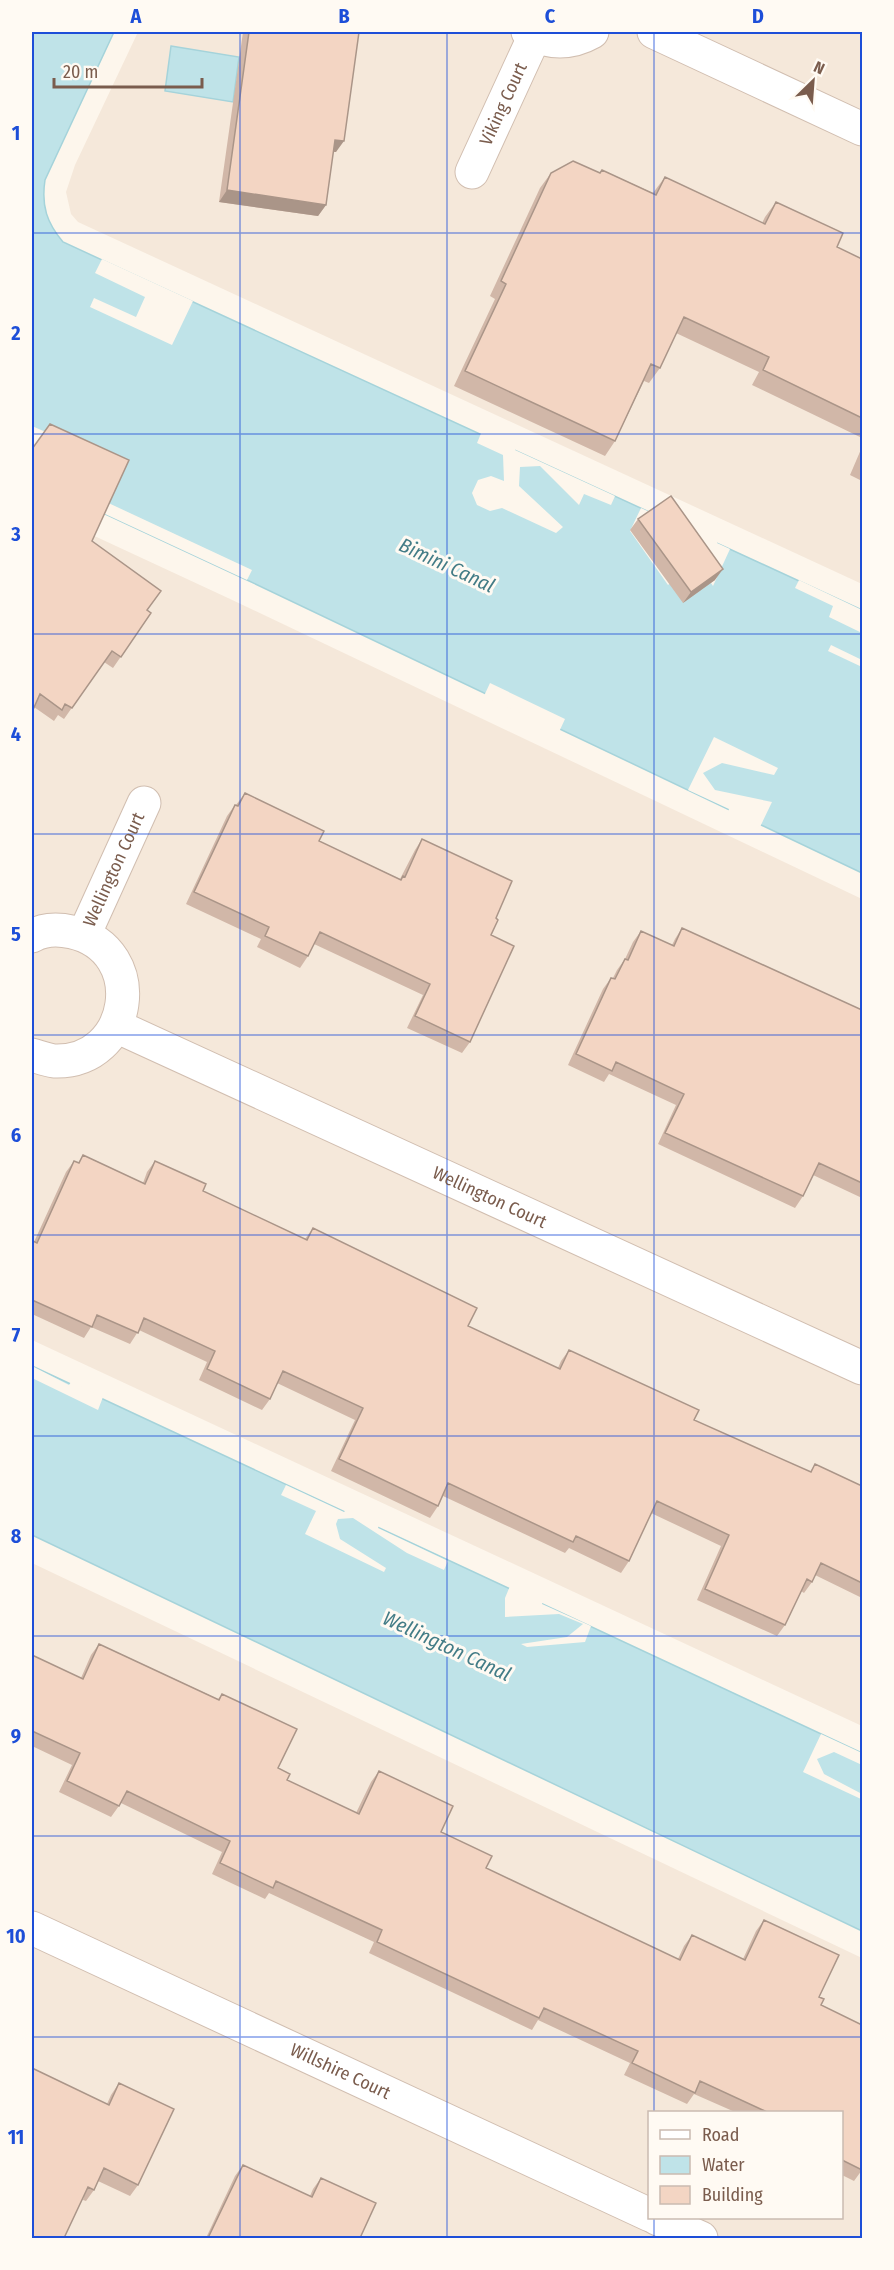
<svg xmlns="http://www.w3.org/2000/svg" width="894" height="2270" viewBox="0 0 894 2270" font-family="'Fira Sans Condensed',sans-serif">
	<rect width="100%" height="100%" fill="#fdf6ec"/>
	<path fill="#f5e8da" fill-rule="evenodd" d="M 138,32 L 862,32 L 862,584 L 78,222 L 71,214 L 66,192 L 75,165 Z
		M 32,507 L 228,598 L 862,899 L 862,1726 L 32,1340 Z
		M 32,1563 L 862,1958 L 862,2238 L 32,2238 ZM 650,2112 L 842,2112 L 842,2218 L 650,2218 Z"/>
	<path fill="#bfe3e8" stroke="#a5d3da" stroke-width="1.5" d="M 32,32 L 114,32 L 45,180 C 41,206 47,223 63,242 L 862,610 L 862,873 L 247,580 L 32,480 Z
		M 171,46 L 239,57 L 233,102 L 165,91 Z
		M 32,1366 L 862,1753 L 862,1931 L 32,1535 Z"/>
	<path fill="#fdf6ec" d="M 102,259 L 193,301 L 172,345 L 90,307 L 94,298 L 136,317 L 145,297 L 95,273 Z
		M 32,426 L 73,444 L 57,479 L 252,570 L 247,580 L 32,480 Z
		M 482,431 L 516,447 L 515,450 L 615,496 L 611,505 L 584,494 L 579,505 L 540,466 L 520,467 L 519,486 L 563,527 L 556,533 L 502,508 L 490,511 L 477,505 L 472,493 L 478,480 L 491,476 L 504,481 L 503,455 L 477,443 Z
		M 641,508 L 687,529 L 689,527 L 718,540 L 717,543 L 730,549 L 713,586 L 678,534 L 674,580 L 668,585 L 630,531 Z
		M 799,580 L 862,610 L 862,633 L 829,617 L 833,606 L 795,588 Z
		M 831,645 L 862,660 L 862,667 L 828,651 Z
		M 490,683 L 565,719 L 559,732 L 484,696 Z
		M 714,737 L 778,768 L 774,775 L 722,763 L 703,773 L 715,790 L 772,802 L 760,827 L 728,812 L 729,809 L 688,790 Z
		M 32,1366 L 69,1385 L 71,1382 L 103,1397 L 98,1410 L 32,1378 Z
		M 286,1485 L 344,1512 L 346,1510 L 379,1525 L 378,1528 L 448,1561 L 444,1570 L 407,1553 L 353,1518 L 338,1519 L 336,1524 L 340,1539 L 386,1568 L 384,1572 L 305,1534 L 316,1511 L 281,1495 Z
		M 510,1586 L 543,1601 L 542,1604 L 591,1626 L 585,1642 L 527,1647 L 521,1644 L 567,1637 L 583,1624 L 559,1614 L 505,1617 L 505,1598 Z
		M 821,1734 L 862,1753 L 862,1765 L 834,1752 L 817,1759 L 824,1774 L 862,1794 L 861,1799 L 803,1772 Z"/>
	<g fill="none" stroke-linecap="round" stroke-linejoin="round">
		<g stroke="#d1beb0" stroke-width="35">
			<g id="street">
				<path d="M 528,32 C 549,44 571,44 592,32"/>
				<path d="M 654,32 L 862,129"/>
				<path id="s1" d="M 472,172 L 535,35"/>
				<path id="s2" d="M 84,935 L 144,803"/>
				<path d="M 32,936 C 44,929 59,929 72,932 C 150,950 133,1064 54,1061 C 47,1060 39,1057 32,1055"/>
				<path id="s3" d="M 116,1026 L 862,1368"/>
				<path id="s4" d="M 32,1928 L 650,2215"/>
				<path d="M 656,2218 L 701,2238"/>
			</g>
		</g>
		<use href="#street" stroke="#fff" stroke-width="33"/>
	</g>
	<path fill="#d1b7a8" d="M 243,32 L 359,32 L 336,152 L 333,152 L 326,205 L 318,216 L 219,202 Z
		M 602,170 L 653,193 L 665,177 L 762,223 L 765,217 L 776,202 L 837,247 L 862,259 L 862,438 L 752,385 L 759,372 L 676,333 L 660,368 L 649,383 L 644,381 L 615,441 L 605,456 L 454,386 L 495,299 L 490,296 L 540,188 L 551,173 L 600,173 Z
		M 862,447 L 862,481 L 850,475 Z
		M 638,519 L 715,580 L 683,603 L 630,530 Z
		M 92,541 L 147,610 L 151,613 L 113,668 L 104,662 L 64,719 L 58,715 L 54,721 L 34,707 Z
		M 245,793 L 319,841 L 400,879 L 415,850 L 422,839 L 496,918 L 491,935 L 470,1042 L 462,1053 L 407,1028 L 423,995 L 314,944 L 308,956 L 300,968 L 257,947 L 261,939 L 186,904 L 227,816 L 235,805 L 236,805 Z
		M 682,928 L 862,1010 L 862,1198 L 813,1175 L 803,1196 L 795,1208 L 658,1144 L 676,1105 L 609,1074 L 604,1082 L 568,1065 L 603,989 L 611,978 L 613,978 L 617,970 L 625,959 L 633,942 L 641,931 L 672,945 L 675,939 Z
		M 83,1155 L 143,1183 L 147,1172 L 155,1161 L 203,1191 L 305,1239 L 313,1228 L 468,1326 L 558,1368 L 561,1361 L 569,1350 L 694,1420 L 810,1472 L 815,1464 L 862,1486 L 862,1598 L 815,1575 L 812,1582 L 804,1593 L 801,1591 L 785,1625 L 777,1636 L 697,1600 L 721,1546 L 651,1513 L 629,1561 L 621,1573 L 569,1548 L 565,1553 L 443,1496 L 438,1506 L 430,1518 L 331,1471 L 355,1420 L 277,1383 L 270,1399 L 262,1410 L 199,1380 L 207,1362 L 139,1330 L 130,1344 L 91,1327 L 84,1338 L 32,1314 L 32,1244 L 33,1241 L 34,1242 L 66,1172 L 74,1161 L 78,1163 Z
		M 99,1644 L 218,1699 L 222,1694 L 287,1780 L 356,1813 L 371,1782 L 379,1771 L 441,1832 L 486,1868 L 678,1959 L 684,1946 L 692,1935 L 743,1959 L 756,1931 L 764,1920 L 819,1997 L 862,2170 L 854,2181 L 842,2175 L 842,2112 L 735,2112 L 694,2094 L 687,2104 L 624,2075 L 630,2063 L 538,2020 L 532,2030 L 369,1953 L 374,1942 L 269,1893 L 265,1899 L 212,1874 L 222,1852 L 121,1803 L 111,1817 L 59,1792 L 72,1765 L 32,1746 L 32,1655 L 81,1678 L 91,1655 Z
		M 119,2083 L 138,2185 L 130,2196 L 98,2181 L 94,2190 L 86,2201 L 83,2200 L 107,2104 L 111,2095 Z
		M 243,2165 L 310,2196 L 313,2189 L 321,2178 L 360,2238 L 206,2238 L 235,2176 Z"/>
	<path fill="#aa9588" d="M 335,140 L 344,141 L 336,152 L 327,151 Z
		M 227,190 L 326,205 L 318,216 L 219,202 Z
		M 723,569 L 715,580 L 683,603 L 691,592 Z"/>
	<path fill="#f3d5c3" stroke="#aa9588" stroke-width="1.5" d="M 249,32 L 359,32 L 344,141 L 335,140 L 326,205 L 227,190 Z
		M 573,161 L 600,173 L 602,170 L 656,195 L 665,177 L 765,224 L 776,202 L 843,233 L 837,247 L 862,259 L 862,418 L 763,370 L 769,357 L 684,317 L 660,368 L 651,364 L 615,441 L 465,371 L 506,284 L 501,281 L 551,173 Z
		M 50,424 L 129,460 L 92,541 L 161,591 L 147,610 L 151,613 L 121,657 L 112,651 L 72,708 L 65,704 L 62,710 L 40,694 L 32,712 L 32,449 Z
		M 671,496 L 723,569 L 691,592 L 638,519 Z
		M 245,793 L 324,831 L 319,841 L 401,880 L 403,876 L 405,877 L 422,839 L 512,881 L 496,918 L 498,920 L 491,935 L 514,946 L 470,1042 L 415,1016 L 430,984 L 320,932 L 308,956 L 265,936 L 269,927 L 194,892 L 235,805 L 238,806 Z
		M 682,928 L 862,1010 L 862,1183 L 819,1163 L 803,1196 L 665,1133 L 684,1094 L 616,1062 L 612,1071 L 576,1054 L 611,978 L 615,979 L 625,959 L 628,960 L 641,931 L 674,946 Z
		M 83,1155 L 145,1184 L 155,1161 L 206,1184 L 203,1191 L 307,1240 L 313,1228 L 477,1308 L 468,1326 L 560,1369 L 569,1350 L 699,1410 L 694,1420 L 811,1472 L 815,1464 L 862,1486 L 862,1583 L 821,1563 L 812,1582 L 807,1579 L 785,1625 L 705,1589 L 729,1535 L 657,1501 L 629,1561 L 576,1536 L 573,1542 L 448,1483 L 438,1506 L 339,1459 L 363,1408 L 283,1371 L 270,1399 L 207,1369 L 215,1351 L 144,1318 L 138,1333 L 97,1315 L 92,1327 L 32,1300 L 32,1245 L 33,1241 L 37,1243 L 74,1161 L 79,1163 Z
		M 99,1644 L 219,1700 L 222,1694 L 297,1729 L 278,1768 L 290,1774 L 287,1780 L 359,1814 L 379,1771 L 453,1806 L 441,1832 L 492,1856 L 486,1868 L 680,1960 L 692,1935 L 745,1960 L 764,1920 L 839,1955 L 819,1997 L 824,1999 L 821,2005 L 862,2025 L 862,2170 L 842,2160 L 842,2112 L 767,2112 L 700,2081 L 695,2093 L 632,2063 L 638,2051 L 544,2008 L 539,2018 L 377,1942 L 382,1930 L 276,1881 L 273,1888 L 220,1863 L 230,1841 L 127,1791 L 119,1806 L 67,1781 L 80,1753 L 32,1731 L 32,1655 L 83,1679 Z
		M 32,2068 L 109,2105 L 119,2083 L 174,2109 L 138,2185 L 104,2168 L 94,2190 L 88,2187 L 64,2238 L 32,2238 Z
		M 243,2165 L 312,2197 L 321,2178 L 376,2203 L 360,2238 L 208,2238 Z"/>
	<path fill="none" stroke="#1d4ed8" stroke-width="1.5" stroke-opacity="0.55" d="M 240,32 L 240,2238M 447,32 L 447,2238M 654,32 L 654,2112M 32,233 L 862,233M 32,434 L 862,434M 32,634 L 862,634M 32,834 L 862,834M 32,1035 L 862,1035M 32,1235 L 862,1235M 32,1436 L 862,1436M 32,1636 L 862,1636M 32,1836 L 862,1836M 32,2037 L 862,2037M 654,2218 L 654,2238"/>
	<g text-anchor="middle" stroke-width="6" stroke-linejoin="round" paint-order="stroke">
		<g font-size="18" fill="#7a5c4d" stroke="#fffaf3">
			<text dy="6" stroke="none"><textPath href="#s1" startOffset="75">Viking Court</textPath></text>
			<text dy="6" stroke="none"><textPath href="#s2" startOffset="72">Wellington Court</textPath></text>
			<text dy="6" stroke="none"><textPath href="#s3" startOffset="411">Wellington Court</textPath></text>
			<text dy="6" stroke="none"><textPath href="#s4" startOffset="340">Willshire Court</textPath></text>
		</g>
		<g font-size="20" font-style="italic" fill="#437c86" stroke="#fffaf3">
			<text transform="translate(447 565) rotate(25)" y="7">Bimini Canal</text>
			<text transform="translate(447 1646) rotate(25)" y="7">Wellington Canal</text>
		</g>
	</g>
	<rect width="894" height="2270" fill="none" stroke="#fffaf3" stroke-width="66"/>
	<rect x="648" y="2111" width="195" height="108" fill="#fffaf3" stroke="#cabbb1" stroke-width="1.5"/>
	<rect x="660" y="2130" width="30" height="9" fill="#ffffff" stroke="#cabbb1" stroke-width="1.5"/>
	<text x="702" y="2141" font-size="18" fill="#7a5c4d">Road</text>
	<rect x="660" y="2156" width="30" height="18" fill="#bfe3e8" stroke="#cabbb1" stroke-width="1.5"/>
	<text x="702" y="2171" font-size="18" fill="#7a5c4d">Water</text>
	<rect x="660" y="2186" width="30" height="18" fill="#f3d5c3" stroke="#cabbb1" stroke-width="1.5"/>
	<text x="702" y="2201" font-size="18" fill="#7a5c4d">Building</text>
	<g transform="translate(813 81) rotate(25)" stroke="#fffaf3" stroke-width="4.5" paint-order="stroke">
	<path d="M0-4.5L10 22L0 15L-10 22Z" fill="#7a5c4d"/>
	<text y="-9" font-size="16" font-weight="bold" text-anchor="middle" fill="#7a5c4d">N</text>
	</g>
	<path d="M54 78v9h148v-9" fill="none" stroke="#7a5c4d" stroke-width="3"/>
	<text x="63" y="78" font-size="18" fill="#7a5c4d" stroke="#fffaf3" stroke-width="4.5" paint-order="stroke">20 m</text>
	<rect x="33" y="33" width="828" height="2204" fill="none" stroke="#1d4ed8" stroke-width="2"/>
	<g font-size="20" text-anchor="middle" font-weight="bold" fill="#1d4ed8">
		<text x="136" y="23">A</text>
		<text x="344" y="23">B</text>
		<text x="550" y="23">C</text>
		<text x="758" y="23">D</text>
		<text x="16" y="140">1</text>
		<text x="16" y="340">2</text>
		<text x="16" y="541">3</text>
		<text x="16" y="741">4</text>
		<text x="16" y="941">5</text>
		<text x="16" y="1142">6</text>
		<text x="16" y="1342">7</text>
		<text x="16" y="1543">8</text>
		<text x="16" y="1743">9</text>
		<text x="16" y="1943">10</text>
		<text x="16" y="2144">11</text>
	</g>
</svg>
